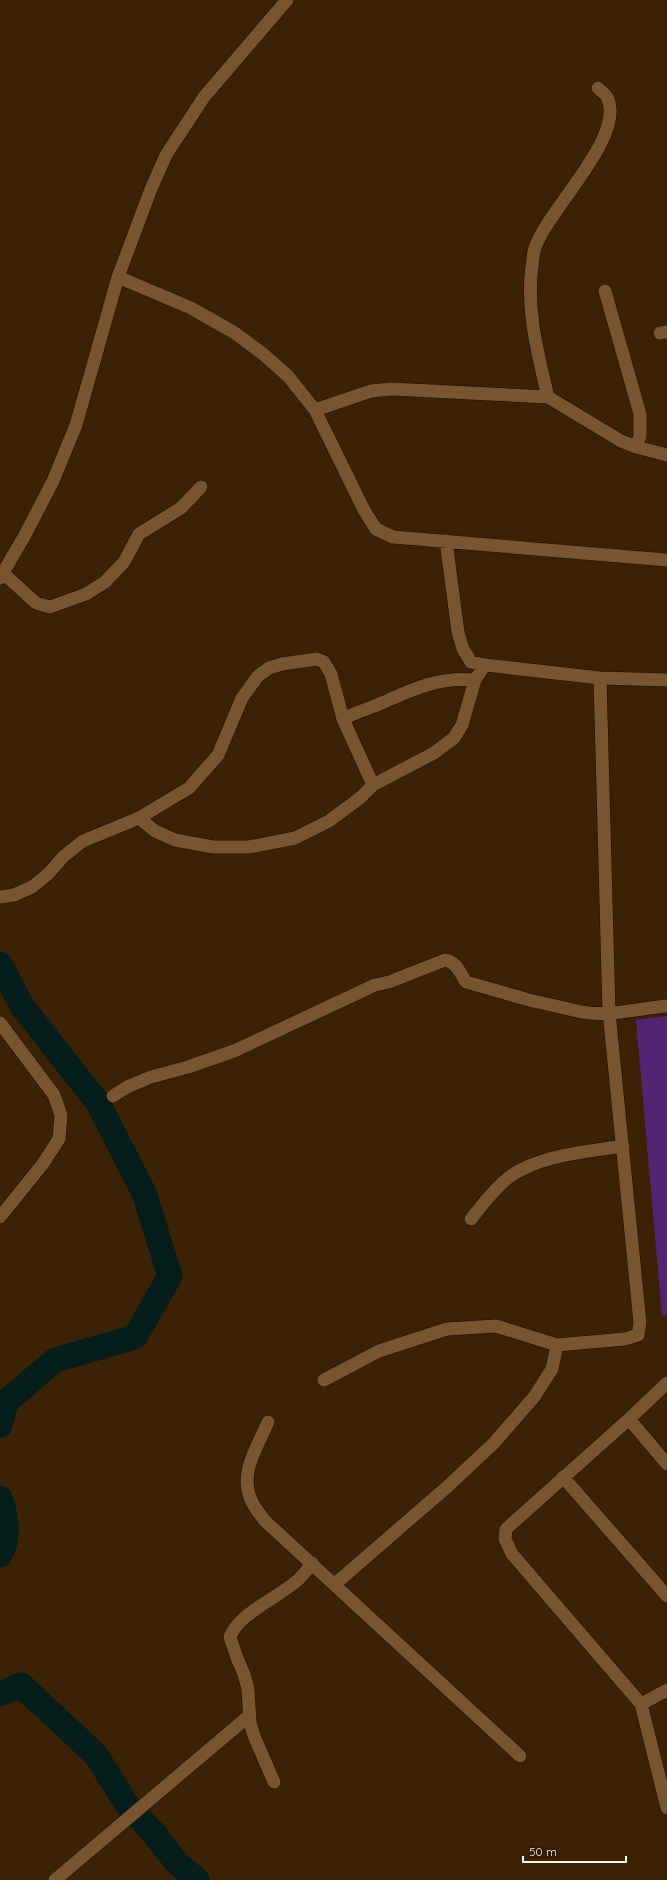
<svg xmlns="http://www.w3.org/2000/svg" width="667" height="1880" viewBox="0 0 667 1880" font-family="Quicksand,sans-serif">
	<rect width="100%" height="100%" fill="#3b2204"/>
	<path fill="#502672" d="M 667,1016 L 667,1315 L 662,1316 L 636,1020 Z"/>
	<g fill="none" stroke-linecap="round" stroke-linejoin="round">
		<path stroke="#051d1b" stroke-width="25" d="M 0,964 L 22,1006 L 98,1103 L 144,1193 L 170,1276 L 135,1337 L 55,1360 L 6,1402 L 0,1425
			M 0,1498 C 7,1517 10,1537 0,1555
			M 0,1694 L 21,1685 L 96,1755 L 129,1808 L 153,1832 L 177,1863 L 197,1880"/>
		<g stroke="#1e0d00" stroke-width="14">
			<path id="street" d="M 598,88 C 601,91 607,95 608,99 C 624,139 548,209 535,248 C 533,253 533,260 532,266 C 526,311 538,354 548,397 L 621,441 L 636,447 L 667,455
				M 118,277 L 191,308 L 235,333 L 263,354 L 288,376 L 315,410 L 364,510 L 376,529 L 393,537 L 667,560
				M 605,291 L 640,414 L 640,436 L 636,447
				M 660,333 L 667,332
				M 315,410 L 371,391 L 391,389 L 548,397
				M 446,541 L 458,632 L 463,649 L 471,662 L 485,665 L 600,678 L 667,680
				M 3,573 L 36,603 L 50,607 L 86,594 L 105,582 L 124,562 L 139,534 L 181,508 L 201,487
				M 0,578 L 25,535 L 53,481 L 76,425 L 118,277 L 151,189 L 166,155 L 204,97 L 287,0
				M 343,719 C 354,713 365,710 377,705 C 412,690 435,677 475,680
				M 139,818 L 155,831 L 175,840 L 213,847 L 249,847 L 295,838 L 329,821 L 360,798 L 373,785 L 434,753 L 454,738 L 462,725 L 475,680 L 485,665
				M 0,897 L 14,895 L 32,887 L 48,874 L 64,856 L 83,841 L 139,818 L 189,788 L 218,755 L 242,698 L 258,676 L 269,668 L 282,664 L 317,659 L 324,662 L 331,674 L 343,719 L 373,785
				M 0,1023 L 54,1095 L 61,1115 L 59,1139 L 42,1165 L 0,1217
				M 113,1096 L 127,1087 L 151,1077 L 188,1067 L 234,1051 L 375,985 L 389,982 L 445,960 C 457,962 460,973 466,982 L 529,1000 L 582,1012 C 607,1017 641,1008 667,1006
				M 471,1219 C 482,1205 494,1189 508,1178 C 538,1155 586,1152 623,1146
				M 324,1380 L 379,1351 L 447,1329 L 496,1326 L 557,1345 L 625,1339 L 638,1335 L 640,1323 L 609,1012 L 600,678
				M 667,1383 L 629,1419 L 506,1529 L 505,1539 L 512,1554 L 641,1704 L 667,1808
				M 629,1419 L 667,1464
				M 268,1422 C 257,1448 238,1474 252,1502 C 255,1508 260,1514 264,1520 L 520,1756
				M 563,1477 L 667,1596
				M 335,1584 L 447,1487 L 493,1444 L 534,1397 L 552,1369 L 557,1345
				M 641,1704 L 667,1690
				M 274,1782 L 254,1736 L 250,1722 L 248,1689 L 244,1674 L 237,1658 L 230,1637 C 239,1613 279,1597 298,1580 C 303,1575 308,1569 312,1563
				M 55,1880 L 250,1715"/>
		</g>
		<use href="#street" stroke="#785530" stroke-width="13"/>
	</g>
	<path d="M523 1856v6h103v-6" fill="none" stroke="#fcf3eb" stroke-width="2"/>
	<text x="529" y="1856" font-size="12" fill="#fcf3eb" stroke="#301900" stroke-width="3" paint-order="stroke">50 m</text>
</svg>
